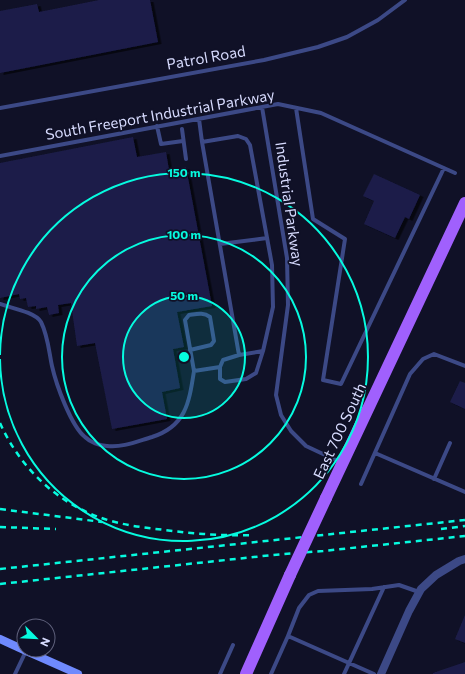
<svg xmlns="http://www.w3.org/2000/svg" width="465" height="674" viewBox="0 0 465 674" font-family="Commissioner,sans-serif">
	<defs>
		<filter id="shadow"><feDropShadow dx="3.5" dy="2" stdDeviation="0" flood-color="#0009"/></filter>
	</defs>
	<rect width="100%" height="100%" fill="#101127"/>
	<path fill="#1c1d48" filter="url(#shadow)" d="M 99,0 L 150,0 L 158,42 L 0,73 L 0,11 L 37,4 L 39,12 Z
		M 133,137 L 137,157 L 166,152 L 169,170 L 186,167 L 212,306 L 177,312 L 184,347 L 173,349 L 180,388 L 162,392 L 167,419 L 112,429 L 95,343 L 77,346 L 71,303 L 58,305 L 59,313 L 49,315 L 47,307 L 36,309 L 36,306 L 28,307 L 26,298 L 20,299 L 19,294 L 0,298 L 0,163 Z
		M 374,174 L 420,195 L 409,219 L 405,217 L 395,238 L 364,224 L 374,201 L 363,196 Z
		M 460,381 L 465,383 L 465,409 L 450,402 Z
		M 465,615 L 465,643 L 455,639 Z
		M 465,662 L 465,674 L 433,674 L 433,673 Z"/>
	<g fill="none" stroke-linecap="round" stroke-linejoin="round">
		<path stroke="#3c4986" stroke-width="4" d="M 262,107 L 287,258 L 288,305 L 276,395 L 281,415 L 291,431 L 306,446 L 340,462
			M 0,108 L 264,60 L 318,47 L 347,37 L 378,20 L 405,0
			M 296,108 L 313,219 L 345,239 L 323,380 L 341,384 L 444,168
			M 199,119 L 202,142 L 239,355 L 263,351 L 273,307 L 272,265 L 250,145 L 246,139 L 238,136 L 202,142
			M 157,126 L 161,144 L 183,141
			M 182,129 L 186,159
			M 0,156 L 278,104 L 321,113 L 455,173
			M 220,244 L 267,238
			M 0,304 C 11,308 35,312 41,322 C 48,336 49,352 52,366 C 56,384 71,426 85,437 C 90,442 100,446 107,446 C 122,448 138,441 152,437 C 186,426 189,403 194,371
			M 190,350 L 211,345 L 214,341 L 210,317 C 203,312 197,314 189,315 L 185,320 L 194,371 L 220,367
			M 239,355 L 223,360 L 220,367 L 220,379 L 225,382 L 246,379 L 256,373 L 263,351
			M 375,453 L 465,492
			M 434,479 L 450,443
			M 361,484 L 410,374 L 423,359 L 434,354 L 465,366
			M 15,674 L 26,651
			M 220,674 L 233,645
			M 271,674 L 288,636
			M 344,674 L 384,587
			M 374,674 L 288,636 L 299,608 L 309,595 L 318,591 L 372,589 L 399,585 L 419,592"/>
		<path stroke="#3c4986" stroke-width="8" d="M 381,674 L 409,611 L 421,589 L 436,575 L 459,561 L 465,559"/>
		<path stroke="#6f8afd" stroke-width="8" d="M 0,639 L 24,650
			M 24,650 L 78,674"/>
		<path stroke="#a060fd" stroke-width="12" d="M 326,498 L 465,203
			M 246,674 L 290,575"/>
		<path stroke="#06fbdf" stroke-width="2.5" stroke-dasharray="6 5" stroke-linecap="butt" d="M 0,423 C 21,470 61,507 111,521 C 129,526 147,528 165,530 C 195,534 223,536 254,535
			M 0,509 L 102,522
			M 0,527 L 56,529
			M 441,529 L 465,526
			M 0,569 L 465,520
			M 0,584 L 273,555 L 323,551 L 465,536"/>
		<path stroke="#a060fd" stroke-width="12" d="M 290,575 L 326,498"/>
	</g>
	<circle cx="184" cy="357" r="61" fill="#06fbdf" fill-opacity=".12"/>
	<g fill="none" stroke="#06fbdf" stroke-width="2">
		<circle cx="184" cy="357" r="61"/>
		<circle cx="184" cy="357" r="122"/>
		<path d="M0 355A184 184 0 1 1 0 359"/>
	</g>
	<g text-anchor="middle" stroke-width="3.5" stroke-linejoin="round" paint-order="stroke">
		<g font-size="15" fill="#d7dbfe" stroke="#101127">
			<text transform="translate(206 58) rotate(-10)" y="5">Patrol Road</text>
			<text transform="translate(160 115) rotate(-10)" y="5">South Freeport Industrial Parkway</text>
			<text transform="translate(289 204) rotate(82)" y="5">Industrial Parkway</text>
			<text transform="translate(340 431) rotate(-65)" y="5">East 700 South</text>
		</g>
	</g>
	<circle cx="184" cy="357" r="6" fill="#06fbdf" stroke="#101127" stroke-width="2"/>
	<g font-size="12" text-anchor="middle" font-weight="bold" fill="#06fbdf" stroke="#101127" stroke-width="3.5" stroke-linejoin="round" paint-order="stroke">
		<text x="184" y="177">150 m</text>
		<text x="184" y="239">100 m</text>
		<text x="184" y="300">50 m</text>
	</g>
	<g transform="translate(36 638) rotate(114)"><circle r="19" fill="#101127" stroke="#60627d"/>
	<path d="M0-3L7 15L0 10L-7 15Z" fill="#06fbdf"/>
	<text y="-6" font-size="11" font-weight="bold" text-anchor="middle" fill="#d7dbfe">N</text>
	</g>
</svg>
